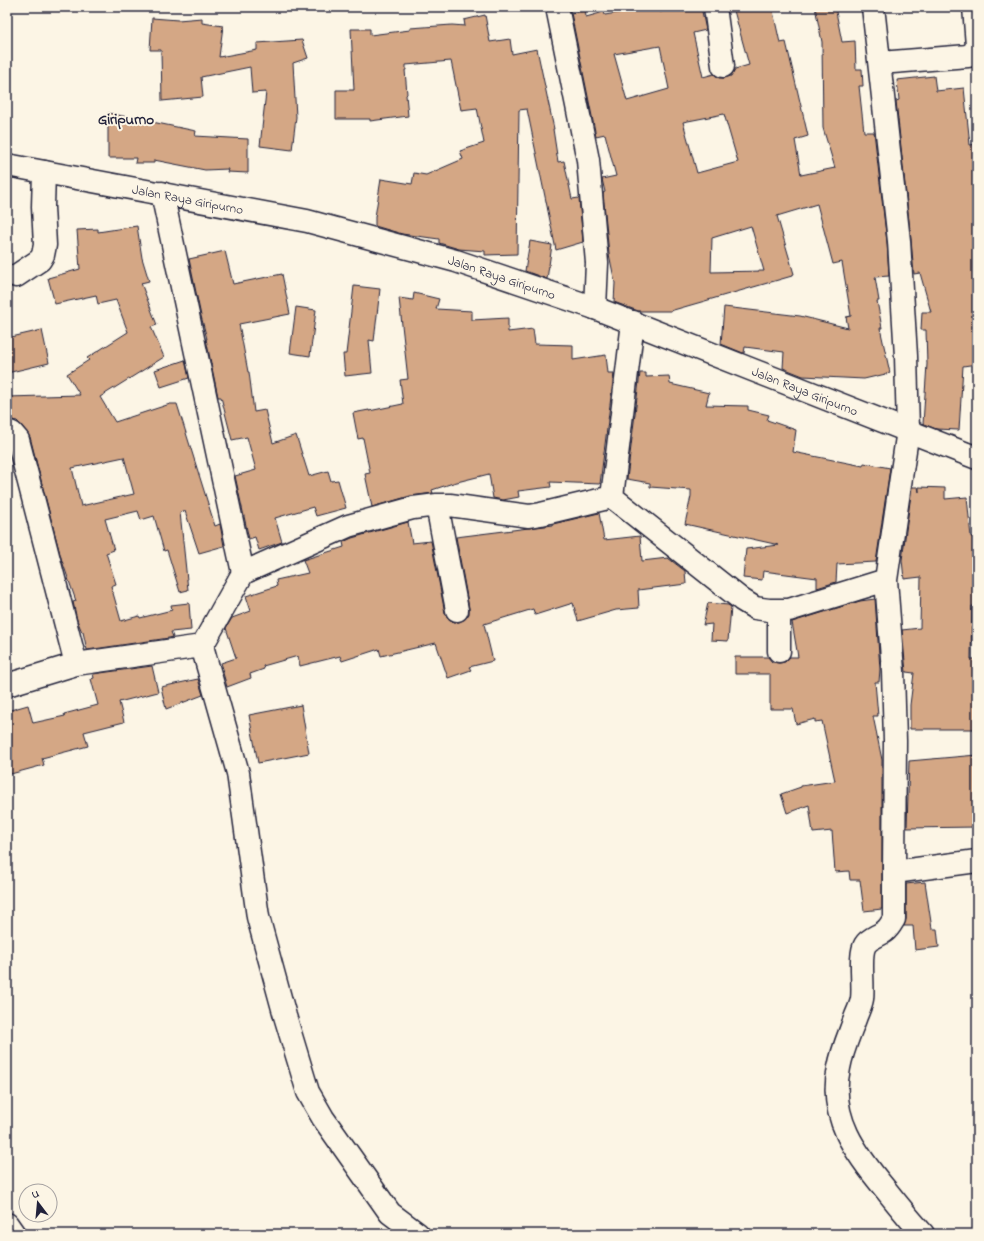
<svg xmlns="http://www.w3.org/2000/svg" width="984" height="1241" viewBox="0 0 984 1241" font-family="'Indie Flower',sans-serif">
	<rect width="100%" height="100%" fill="#fcf5e5"/>
	<filter id="ink" filterUnits="userSpaceOnUse"><feTurbulence type="fractalNoise" baseFrequency=".025" numOctaves="2"/><feDisplacementMap in="SourceGraphic" scale="8" xChannelSelector="R" yChannelSelector="G"/><feConvolveMatrix kernelMatrix="1 2 1 2 8 2 1 2 1" color-interpolation-filters="sRGB"/></filter>
	<g filter="url(#ink)">
		<path fill="#d4a785" stroke="#22223b" fill-rule="evenodd" d="M 652,7 L 659,7 L 660,12 L 686,7 L 701,7 L 706,30 L 693,33 L 703,77 L 714,74 L 719,78 L 724,78 L 731,76 L 735,69 L 749,65 L 733,7 L 772,7 L 780,43 L 786,42 L 808,136 L 795,140 L 801,175 L 835,168 L 823,128 L 822,42 L 815,7 L 835,7 L 842,42 L 855,41 L 856,69 L 862,69 L 863,86 L 859,86 L 864,132 L 874,132 L 887,242 L 889,276 L 875,277 L 879,301 L 877,301 L 882,328 L 880,328 L 890,373 L 864,379 L 803,376 L 783,368 L 784,352 L 745,347 L 744,353 L 743,353 L 721,344 L 724,307 L 800,316 L 848,328 L 846,317 L 851,316 L 842,262 L 833,264 L 817,204 L 777,216 L 794,274 L 792,275 L 792,276 L 670,311 L 638,311 L 614,302 L 615,283 L 609,254 L 603,193 L 605,192 L 602,179 L 616,176 L 605,134 L 596,136 L 571,13 L 585,10 L 586,17 L 604,12 L 605,15 ZM 660,46 L 669,89 L 627,101 L 614,54 ZM 724,114 L 738,162 L 697,173 L 683,122 ZM 751,226 L 764,271 L 711,272 L 712,238 Z
			M 485,15 L 490,42 L 510,39 L 512,54 L 537,49 L 554,129 L 553,129 L 558,162 L 564,161 L 572,199 L 579,198 L 583,242 L 556,250 L 527,109 L 519,110 L 517,254 L 485,255 L 485,251 L 459,249 L 439,243 L 439,239 L 402,234 L 375,226 L 375,217 L 381,179 L 412,184 L 414,173 L 426,175 L 463,159 L 460,151 L 484,143 L 477,108 L 461,110 L 451,61 L 406,65 L 406,70 L 405,70 L 407,94 L 406,95 L 408,116 L 370,121 L 370,119 L 336,119 L 336,90 L 354,90 L 351,29 L 370,29 L 370,35 L 410,30 L 410,28 L 452,25 L 465,26 L 464,20 Z
			M 152,18 L 178,20 L 202,18 L 202,23 L 223,26 L 219,57 L 257,50 L 257,43 L 302,40 L 308,58 L 293,63 L 296,117 L 292,150 L 260,146 L 266,92 L 252,93 L 250,67 L 201,77 L 203,97 L 162,101 L 161,50 L 150,50 Z
			M 934,76 L 936,91 L 964,88 L 970,145 L 977,144 L 977,364 L 963,366 L 959,430 L 936,429 L 923,424 L 927,364 L 926,330 L 921,330 L 922,312 L 931,312 L 920,273 L 914,274 L 911,240 L 896,101 L 899,100 L 897,80 Z
			M 108,113 L 196,131 L 195,136 L 248,139 L 248,173 L 227,172 L 228,169 L 205,170 L 154,160 L 154,163 L 135,163 L 136,158 L 108,158 Z
			M 137,226 L 142,258 L 149,281 L 141,283 L 157,325 L 151,327 L 164,357 L 100,397 L 115,422 L 170,404 L 177,404 L 215,526 L 220,524 L 224,546 L 199,553 L 185,511 L 180,512 L 188,590 L 180,592 L 167,550 L 164,551 L 154,516 L 141,520 L 138,511 L 105,519 L 114,550 L 106,553 L 116,584 L 111,586 L 121,621 L 139,616 L 140,618 L 172,610 L 171,605 L 189,603 L 191,630 L 171,632 L 173,637 L 169,638 L 87,650 L 83,632 L 82,632 L 77,620 L 73,602 L 76,601 L 61,558 L 30,437 L 21,425 L 17,421 L 7,419 L 7,397 L 80,395 L 67,374 L 89,360 L 87,358 L 128,332 L 116,300 L 98,304 L 96,295 L 55,304 L 48,278 L 80,269 L 77,230 L 98,229 L 98,232 ZM 124,457 L 134,494 L 81,506 L 72,468 Z
			M 530,241 L 552,245 L 547,279 L 525,271 Z
			M 225,251 L 233,284 L 282,274 L 290,314 L 239,324 L 248,372 L 249,372 L 254,412 L 265,410 L 273,443 L 296,435 L 309,476 L 328,471 L 331,481 L 338,480 L 346,508 L 316,516 L 313,507 L 275,518 L 282,542 L 259,550 L 255,537 L 249,539 L 235,476 L 256,470 L 247,437 L 232,440 L 221,397 L 218,397 L 206,339 L 207,339 L 201,316 L 189,259 Z
			M 354,286 L 380,289 L 374,341 L 369,340 L 372,373 L 345,376 L 343,354 L 346,354 Z
			M 414,293 L 439,299 L 436,309 L 472,311 L 472,320 L 508,318 L 508,332 L 533,329 L 535,344 L 573,345 L 573,360 L 606,355 L 608,373 L 614,373 L 600,484 L 550,482 L 551,487 L 518,491 L 519,497 L 503,500 L 493,498 L 489,474 L 453,483 L 432,490 L 433,493 L 410,496 L 372,507 L 365,474 L 370,473 L 363,438 L 358,439 L 353,413 L 369,410 L 369,411 L 403,404 L 400,380 L 408,379 L 399,298 L 413,300 Z
			M 296,307 L 316,310 L 310,356 L 290,353 Z
			M 42,330 L 49,363 L 7,373 L 7,338 Z
			M 185,360 L 189,378 L 161,387 L 155,370 Z
			M 640,373 L 646,373 L 646,377 L 669,376 L 670,384 L 709,393 L 706,405 L 748,406 L 748,410 L 769,415 L 767,420 L 796,430 L 793,452 L 863,466 L 864,463 L 890,468 L 876,562 L 837,564 L 836,582 L 817,588 L 817,578 L 763,571 L 762,580 L 743,578 L 746,549 L 779,545 L 685,524 L 691,496 L 691,490 L 650,487 L 650,483 L 627,479 Z
			M 912,487 L 918,487 L 919,492 L 919,487 L 945,488 L 945,499 L 967,497 L 971,537 L 977,537 L 977,606 L 972,606 L 971,659 L 977,659 L 977,729 L 910,729 L 910,705 L 914,673 L 906,672 L 902,630 L 920,628 L 921,577 L 904,579 L 902,560 Z
			M 599,513 L 604,540 L 640,536 L 642,561 L 668,558 L 685,571 L 686,584 L 638,590 L 639,608 L 616,610 L 578,621 L 573,603 L 535,615 L 533,609 L 484,624 L 493,661 L 469,667 L 471,670 L 448,678 L 436,643 L 381,656 L 379,649 L 342,661 L 340,656 L 300,666 L 298,656 L 263,666 L 264,669 L 250,674 L 251,678 L 227,687 L 223,673 L 224,672 L 221,663 L 236,658 L 226,628 L 232,618 L 251,611 L 246,596 L 277,586 L 276,580 L 308,573 L 303,560 L 344,547 L 343,542 L 352,538 L 408,522 L 412,543 L 431,541 L 445,613 L 448,618 L 453,622 L 459,622 L 465,619 L 469,614 L 469,608 L 456,537 L 553,525 L 553,524 Z
			M 875,599 L 880,669 L 879,682 L 875,682 L 878,716 L 873,716 L 882,760 L 882,909 L 864,911 L 860,880 L 850,880 L 849,871 L 835,872 L 832,831 L 813,833 L 809,805 L 787,813 L 781,794 L 801,787 L 801,786 L 835,781 L 822,721 L 815,722 L 815,719 L 796,724 L 793,709 L 770,709 L 770,674 L 735,674 L 735,657 L 768,657 L 772,662 L 779,663 L 785,662 L 790,657 L 798,657 L 792,622 L 860,601 Z
			M 708,603 L 728,605 L 731,607 L 728,641 L 711,640 L 712,624 L 703,625 Z
			M 152,666 L 158,692 L 119,702 L 124,722 L 84,732 L 88,746 L 42,758 L 44,765 L 7,775 L 7,711 L 28,705 L 33,723 L 65,716 L 64,714 L 98,705 L 91,679 L 94,678 L 93,674 Z
			M 198,679 L 203,695 L 166,709 L 161,687 Z
			M 301,705 L 309,753 L 258,763 L 249,715 Z
			M 977,755 L 977,827 L 907,828 L 909,761 Z
			M 925,882 L 932,929 L 937,929 L 939,947 L 915,950 L 913,926 L 904,926 L 906,919 L 906,884 Z"/>
		<g fill="none" stroke-linecap="round" stroke-linejoin="round">
			<g stroke="#22223b" stroke-width="25">
				<path id="minor" d="M 557,7 L 588,160 L 597,263 L 595,308
					M 715,7 L 723,66
					M 873,7 L 899,241 L 906,356 L 908,430 L 886,580 L 893,671 L 895,741 L 894,872 L 977,861
					M 880,63 L 968,56 L 974,52 L 977,46 L 974,7
					M 162,193 L 243,573
					M 16,276 L 40,260 L 43,255 L 45,245 L 43,207 L 44,172
					M 7,431 L 12,433 L 18,440 L 76,664
					M 612,497 L 633,322
					M 437,505 L 457,610
					M 779,610 L 779,651
					M 7,685 L 76,664 L 202,646
					M 894,872 L 894,919 C 891,924 889,928 885,931 C 879,936 869,938 865,945 C 859,955 864,985 862,999 C 861,1005 858,1011 856,1016 C 850,1033 842,1050 839,1068 C 828,1117 856,1154 886,1190 C 898,1205 910,1220 923,1234
					M 7,1224 L 14,1234
					M 418,1234 L 390,1213 L 323,1118 L 308,1092 L 285,1016 L 258,917 L 238,773 L 202,646 L 243,573 L 348,526 L 413,508 L 437,505 L 450,505 L 529,516 L 541,514 L 612,497 L 742,600 L 755,608 L 769,610 L 789,610 L 886,580"/>
			</g>
			<g stroke="#22223b" stroke-width="25">
				<g id="secondary">
					<path id="s1" d="M 7,165 L 307,221 L 456,261 L 595,308 L 977,458"/>
				</g>
			</g>
			<use href="#minor" stroke="#fcf5e5" stroke-width="22"/>
			<use href="#secondary" stroke="#fcf5e5" stroke-width="22"/>
		</g>
	</g>
	<g text-anchor="middle" stroke-width="4" stroke-linejoin="round" paint-order="stroke">
		<g font-size="13" fill="#22223b" stroke="#fcf5e5">
			<text dy="5" stroke="none"><textPath href="#s1" startOffset="184">Jalan Raya Giripurno</textPath></text>
			<text dy="5" stroke="none"><textPath href="#s1" startOffset="508">Jalan Raya Giripurno</textPath></text>
			<text dy="5" stroke="none"><textPath href="#s1" startOffset="832">Jalan Raya Giripurno</textPath></text>
		</g>
		<g font-size="15" font-weight="bold" fill="#22223b" stroke="#fcf5e5">
			<text x="126" y="124">Giripurno</text>
		</g>
	</g>
	<rect width="984" height="1241" fill="none" stroke="#fcf5e5" stroke-width="24"/>
	<rect x="12" y="12" width="960" height="1217" fill="none" stroke="#22223b" stroke-width="1.5" filter="url(#ink)"/>
	<g transform="translate(38 1203) rotate(344)"><circle r="19" fill="#fcf5e5" stroke="#a5a1a1"/>
	<path d="M0-3L7 15L0 10L-7 15Z" fill="#22223b"/>
	<text y="-6" font-size="11" font-weight="bold" text-anchor="middle" fill="#22223b">U</text>
	</g>
</svg>
